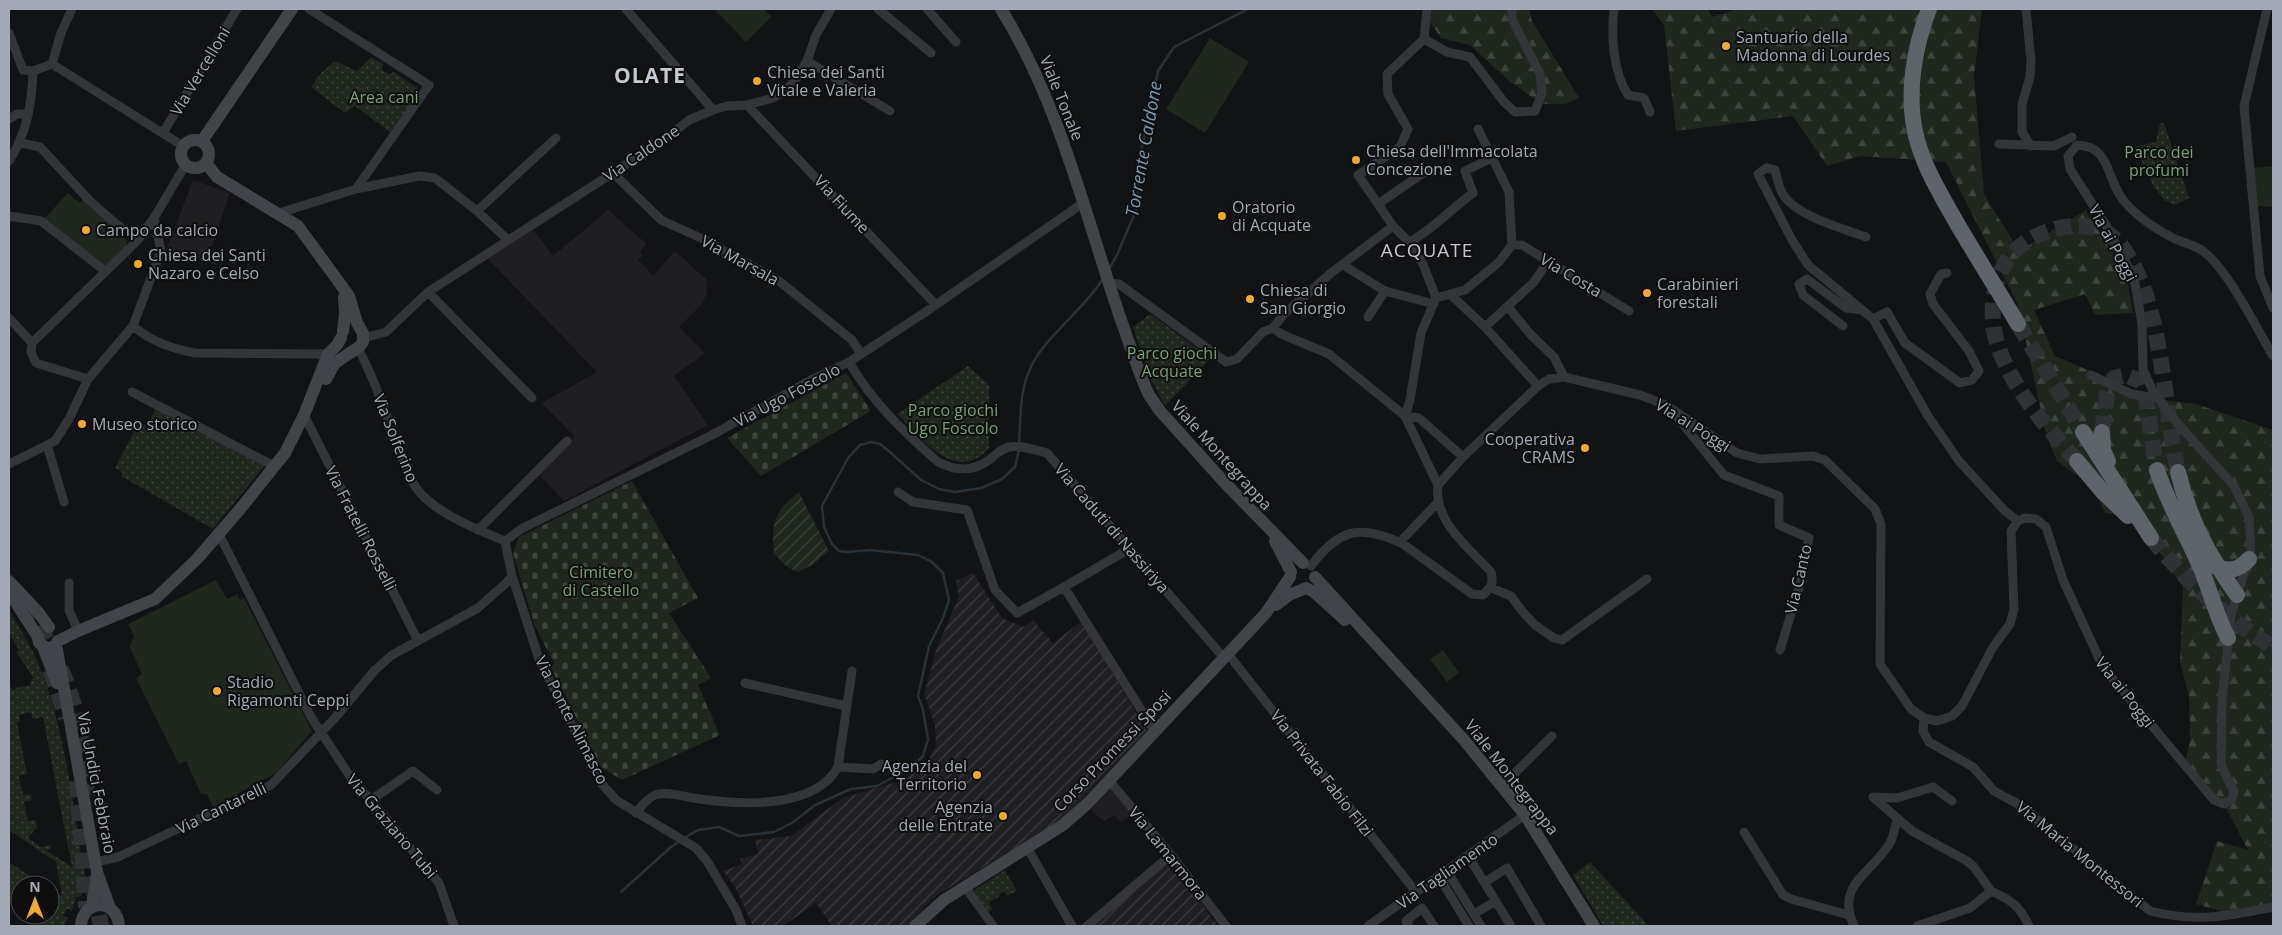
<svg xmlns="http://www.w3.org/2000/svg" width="2282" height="935" viewBox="0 0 2282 935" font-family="'Open Sans',sans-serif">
	<defs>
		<pattern id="industrial-furrows" width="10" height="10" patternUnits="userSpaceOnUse" patternTransform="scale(1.25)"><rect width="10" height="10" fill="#1f1f21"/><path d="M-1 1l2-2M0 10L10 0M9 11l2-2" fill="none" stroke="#3d3d3f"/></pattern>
		<pattern id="forest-firs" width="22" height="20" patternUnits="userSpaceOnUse" patternTransform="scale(1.25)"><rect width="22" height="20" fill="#1f271f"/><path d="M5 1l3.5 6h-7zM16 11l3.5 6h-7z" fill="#3d443d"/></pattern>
		<pattern id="cemetery-stones" width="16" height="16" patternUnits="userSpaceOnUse" patternTransform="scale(1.25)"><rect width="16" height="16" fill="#1f271f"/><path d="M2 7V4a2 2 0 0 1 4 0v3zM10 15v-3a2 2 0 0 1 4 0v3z" fill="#3d443d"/></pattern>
		<pattern id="park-dots" width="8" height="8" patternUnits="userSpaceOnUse" patternTransform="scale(1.25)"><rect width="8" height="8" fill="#1f271f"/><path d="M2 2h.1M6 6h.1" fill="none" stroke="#3d443d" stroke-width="1.8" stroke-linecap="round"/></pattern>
		<pattern id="garden-furrows" width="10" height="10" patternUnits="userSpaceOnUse" patternTransform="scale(1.25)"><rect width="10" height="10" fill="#1f271f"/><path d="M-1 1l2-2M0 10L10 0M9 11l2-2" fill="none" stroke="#3d443d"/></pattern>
	</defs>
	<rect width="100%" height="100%" fill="#121314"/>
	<path fill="#1f1f21" d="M 193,180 L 230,193 L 207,260 L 166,251 Z
		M 608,210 L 647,244 L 640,251 L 642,255 L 638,260 L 653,275 L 675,251 L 706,279 L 707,293 L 702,304 L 679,327 L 705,353 L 674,376 L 708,425 L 564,501 L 537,473 L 575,437 L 542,403 L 597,372 L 488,259 L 532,228 L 553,256 Z
		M 1111,786 L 1133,814 L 1121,822 L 1114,815 L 1104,821 L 1091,810 Z"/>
	<path fill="url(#industrial-furrows)" d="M 973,573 L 1002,618 L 1024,627 L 1033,620 L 1053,643 L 1082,621 L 1147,731 L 1063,819 L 934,897 L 907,926 L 832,926 L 816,903 L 786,924 L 787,926 L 753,926 L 735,887 L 723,871 L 742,864 L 740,859 L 758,854 L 755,840 L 791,836 L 843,798 L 906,779 L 927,763 L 936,746 L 935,725 L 924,694 L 937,647 L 959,597 L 956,581 Z
		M 1166,863 L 1172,864 L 1218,926 L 1089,926 Z"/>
	<path fill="#1f271f" d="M 714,9 L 764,9 L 771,17 L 746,42 Z
		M 1210,38 L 1249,62 L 1205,133 L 1166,109 Z
		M 2273,166 L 2273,207 L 2257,206 L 2253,168 Z
		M 68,193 L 80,203 L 85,197 L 127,240 L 125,250 L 105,269 L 43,220 Z
		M 216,580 L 227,599 L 237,594 L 240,600 L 244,598 L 312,731 L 276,773 L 213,807 L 207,794 L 201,794 L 186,761 L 179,764 L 136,678 L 142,674 L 129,646 L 134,637 L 128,624 Z
		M 1443,650 L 1459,673 L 1447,682 L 1430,659 Z"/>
	<path fill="url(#forest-firs)" d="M 1428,9 L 1529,9 L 1532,21 L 1579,98 L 1566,104 L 1542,104 L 1509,81 L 1470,45 L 1441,38 L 1430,22 Z
		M 1652,9 L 1708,9 L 1712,17 L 1736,9 L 1982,9 L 1974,76 L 1984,194 L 2019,251 L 2086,210 L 2127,278 L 2133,313 L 2095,315 L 2085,294 L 2034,310 L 2055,356 L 2155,399 L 2196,404 L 2273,430 L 2273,904 L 2228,913 L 2196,904 L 2217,841 L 2248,850 L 2224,804 L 2183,770 L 2190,741 L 2189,697 L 2180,661 L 2183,587 L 2136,517 L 2105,513 L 2093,487 L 2057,461 L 2046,434 L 2018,305 L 1946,162 L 1860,156 L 1827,166 L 1793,116 L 1676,131 L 1664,25 Z"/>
	<path fill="url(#cemetery-stones)" d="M 846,373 L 871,411 L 761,476 L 727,438 Z
		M 632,481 L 698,598 L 669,613 L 711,678 L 698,685 L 720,735 L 622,780 L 601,767 L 550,666 L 554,663 L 534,624 L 513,553 L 519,537 Z"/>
	<path fill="url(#park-dots)" fill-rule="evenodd" d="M 371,57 L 383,64 L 382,70 L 389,74 L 394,72 L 420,90 L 391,133 L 355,106 L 345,113 L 311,87 L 321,73 L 335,61 L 357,71 Z
		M 2160,123 L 2164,123 L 2189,198 L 2175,205 L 2164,200 L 2154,187 L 2135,147 L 2156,142 Z
		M 1150,314 L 1211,358 L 1165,406 L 1150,377 L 1133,327 Z
		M 968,366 L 989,385 L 989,448 C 957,486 919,437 897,414 Z
		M 157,406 L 266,464 L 213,529 L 121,476 L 123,473 L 115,468 L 139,422 L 147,426 Z
		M 9,610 C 22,631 36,654 44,678 C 64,734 72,795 81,854 C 86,870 86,881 81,896 L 76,897 L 72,911 L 67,909 L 63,916 L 68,918 L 64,926 L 41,926 L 28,915 L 50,915 L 50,889 L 62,896 L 56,862 L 9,830 L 9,684 L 13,690 L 19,687 L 29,686 L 33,677 L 17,653 L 19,650 L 9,634 ZM 31,712 L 33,719 L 43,717 L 72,867 L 46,850 L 51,849 L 50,845 L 41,847 L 28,838 L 37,827 L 36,820 L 28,821 L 24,802 L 32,800 L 31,794 L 23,795 L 19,776 L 27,774 L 17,722 L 20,721 L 19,715 Z
		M 9,862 L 44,885 L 20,885 L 20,909 L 9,899 Z
		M 1590,862 L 1649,926 L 1604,926 L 1602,924 L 1573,875 Z
		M 1005,870 L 1017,891 L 1007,896 L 1004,891 L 999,894 L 1000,896 L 989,902 L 993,909 L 987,913 L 973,891 Z"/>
	<path fill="url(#garden-furrows)" d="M 799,492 L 829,551 L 812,565 L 798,572 L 787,567 L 774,554 C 771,523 774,511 799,492 Z"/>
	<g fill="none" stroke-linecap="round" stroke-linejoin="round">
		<path stroke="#293238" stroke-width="2.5" d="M 1109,269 L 1117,255 L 1137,208 L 1139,161 L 1158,71 L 1174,47 L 1248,9
			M 1019,444 C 1021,419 1019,392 1030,369 C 1044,337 1083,311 1102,280
			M 684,838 L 698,830 L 719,827 L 739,836 L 774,832 L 792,823 L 815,805 L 851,789 L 877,786 L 912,767 L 923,756 L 928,739 L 923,710 L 918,696 L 929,646 L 943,618 L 949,600 L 943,573 L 932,562 L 918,555 L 870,550 L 847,552 L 839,551 L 832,544 L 824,527 L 822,506 L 848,458 L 860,445 L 871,442 L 880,444 L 890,452 L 921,480 L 939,489 L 955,492 L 981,488 L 1002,479 L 1015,467 L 1019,450
			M 621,892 L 671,847 L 680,841"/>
		<path stroke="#2f3134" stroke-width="16" stroke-dasharray="16 8" stroke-linecap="butt" d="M 2018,324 L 2083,432
			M 2102,432 L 2107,395 L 2114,378 L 2126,375 L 2140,381 C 2147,390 2153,453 2157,470
			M 2077,461 C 2046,426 2012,389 1997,343 C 1989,317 1992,285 2006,262 C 2024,234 2069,218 2101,230 C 2114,235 2123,247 2130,259 C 2163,315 2164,408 2178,472
			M 2151,538 C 2186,580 2226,619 2273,647
			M 25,606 C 36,617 42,631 49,644 C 77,697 83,737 87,795
			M 50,670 L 66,718
			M 77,781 L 86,908
			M 94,892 L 101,926"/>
		<path stroke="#333539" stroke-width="9" d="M 309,9 L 429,85 L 356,189
			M 626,9 L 713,110
			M 878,9 L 931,53
			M 927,9 L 956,42
			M 1427,9 L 1424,39 L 1387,74 L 1388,94 L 1408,129 L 1400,147 L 1358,175 L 1393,226 L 1410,243 L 1423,264 L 1436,298
			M 1614,9 C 1611,36 1613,72 1628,95 L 1644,98 L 1650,112
			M 2026,9 L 2031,61 L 2030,77 L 2022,104 L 2022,132 L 2031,146
			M 2267,9 L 2244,106 L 2260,276 L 2273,308
			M 9,33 L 23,70 L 33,71 L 52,64 L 183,146
			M 1424,39 L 1447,52 L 1470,57 L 1504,102 L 1515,112 L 1535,111 L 1542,93 L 1540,74 L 1512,19 L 1512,9
			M 807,61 L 890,111
			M 52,64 L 61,33 L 72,9
			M 747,105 L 936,305
			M 9,119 L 17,114 L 28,114
			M 163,133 L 237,9
			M 21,143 L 40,147 L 89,200 L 115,223 L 138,240
			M 1999,144 L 2054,146 L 2072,137
			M 9,161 C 27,133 32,103 33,71
			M 613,173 L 661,220 L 703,239 L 779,281 L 852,340 L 861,354
			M 1378,204 L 1426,171
			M 477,211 L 556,138
			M 279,213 L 356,189 L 419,176 L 435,178 L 477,211 L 508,240
			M 9,216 L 41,221 L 105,271
			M 1866,237 C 1842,228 1799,217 1784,196 C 1778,188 1778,179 1775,170 L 1766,168 L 1758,174 L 1792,240 L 1808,265 L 1873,319 L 1928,416 L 1959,461 L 2005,511 L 2018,521
			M 1410,242 C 1433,229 1451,209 1473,193 L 1465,171 L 1492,158
			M 1512,245 L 1522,245 L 1629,311
			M 1343,265 L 1385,291 L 1434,304
			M 1109,283 L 1119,284 L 1226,362 L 1237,359 L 1263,332 L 1273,328 L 1284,314 L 1331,273 L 1393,226
			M 428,292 L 532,398
			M 1450,294 L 1485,327 L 1538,386
			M 1436,298 L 1465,290 L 1499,262 L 1512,245 L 1509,192 L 1478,129
			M 1508,307 L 1531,335 L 1554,357 L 1564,377
			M 1368,317 L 1385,291
			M 9,318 L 32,343 L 31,352 L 36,363 L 88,379
			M 1873,319 L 1887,312 L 1905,343 L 1960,383 L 1972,380 L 1979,371 L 1969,351 L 1933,304 L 1930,294 L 1941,274 L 1947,273
			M 133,326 C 150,341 173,349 195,353 L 328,354
			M 1843,326 L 1803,295 L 1799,284 L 1807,279 L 1846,308 L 1862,310
			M 1485,327 L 1534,282 L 1548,261
			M 1273,328 L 1281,334 L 1329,354 L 1405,416 L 1438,485
			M 364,338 L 386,332 L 428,292 L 664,140 L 689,120 L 713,110 L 727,106 L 747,105 L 773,98 L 787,89 L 796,79 L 807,61 L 816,35 L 831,9
			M 32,343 L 138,240 L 154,218 L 183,169 L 188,166
			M 358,348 C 372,375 383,404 393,433 C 400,451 405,472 417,489 C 435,513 478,530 505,541
			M 849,362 C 873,403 903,431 938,462 C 956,471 972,472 989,460 C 996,455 1000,449 1009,447 C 1021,445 1036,450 1047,453 L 1224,658
			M 2091,375 L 2131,394 L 2158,398
			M 132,392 L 274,466
			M 1673,412 L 1724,475 L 1779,496 L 1779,525 L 1809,538 L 1801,581 L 1780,650
			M 304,415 L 418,641
			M 1405,416 L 1410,400 L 1421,333 L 1436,298
			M 1405,416 L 1419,418 L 1463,457
			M 47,445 L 64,502
			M 9,464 L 55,441 L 69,419 L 88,379 L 133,326 L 161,251 L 154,218
			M 1438,485 L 1463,457 L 1538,386 L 1549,379 L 1564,377 L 1640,395 L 1666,405 L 1737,453 L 1760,459 L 1813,456 L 1825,460 L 1875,509 L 1881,524 L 1880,664 L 1911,709 L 1924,718 L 1937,721 L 1952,716 L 1962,706 L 1993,647 L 2010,624 L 2014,609 L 2011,531 L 2018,521 L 2024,518 L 2036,519 L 2046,527 L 2063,580 L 2103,667 L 2214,800 L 2224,804 L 2232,799 L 2234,791 L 2225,774 L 2221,763 L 2222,701 L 2231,615 L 2251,551 L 2249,517 L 2234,486 L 2178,424 L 2153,391 L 2143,370 L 2142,324 L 2134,278 L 2107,227 L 2070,169 L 2068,156 L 2077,145 C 2112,146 2106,181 2124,201 C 2136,216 2156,229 2173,238 C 2183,243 2196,245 2204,252 C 2228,270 2257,329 2273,356
			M 898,492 L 913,502 L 967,510 L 995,590 L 1017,613 L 1064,587
			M 478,530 L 567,441
			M 219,534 L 311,717 L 355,784 L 371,800 L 439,883 L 454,926
			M 1400,542 L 1438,502
			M 1129,549 L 1064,587 L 1155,732
			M 1311,566 C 1339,528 1361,524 1403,544 L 1472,594 L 1483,595 C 1491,587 1494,584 1491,572 C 1469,548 1433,521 1438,485
			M 69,583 L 69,610 L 78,631
			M 1491,588 L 1511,596 L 1522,611 L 1535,625 L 1554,638 L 1562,640 L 1647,579
			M 1228,654 L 1416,892
			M 745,683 L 846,706
			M 1924,718 L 1923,731 L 1929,742 L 1973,767 L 1994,791 L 2018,804 L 2150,911 C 2198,923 2227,916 2273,907
			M 838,767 L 873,769 L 881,764
			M 1109,780 L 1171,855 L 1226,926
			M 1502,786 L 1552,736
			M 1873,797 L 1912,831 L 1967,861 L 1974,867 L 1991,891
			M 1873,797 L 1897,798 L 1933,787 L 1952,801
			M 371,800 L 413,771 L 437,790
			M 636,813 C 642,806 646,799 655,795 C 666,790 688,798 700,799 C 741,805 815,809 838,767 L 852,671
			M 1744,832 L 1783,895 L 1791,899 L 1849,915
			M 1028,849 L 1072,926
			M 1468,856 L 1511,926
			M 96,862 L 118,857 L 271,785 L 334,719 L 375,670 L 392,655 L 478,608 L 506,583 L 512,576
			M 1447,871 L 1481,926
			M 1439,877 L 1469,926
			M 1485,882 L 1507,868 L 1541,926
			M 965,887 L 993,926
			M 1991,891 C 2011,900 2020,906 2029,926
			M 1474,914 L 1496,901
			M 742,926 L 736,910 L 707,861 L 696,848 L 616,800 L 601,783 L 539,659 L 512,576 L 505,541 L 521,529 L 712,435 L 813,379 L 849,362 L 924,313 L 1083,203
			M 1087,926 L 1171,855
			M 1368,926 L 1525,815
			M 1409,926 L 1406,921 L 1422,908 L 1434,926
			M 1854,926 C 1835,883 1872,874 1890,843 C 1894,836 1895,826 1897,820
			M 1917,926 L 1970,908 L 1991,891"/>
		<path stroke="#414449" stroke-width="12" d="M 1001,9 C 1060,104 1085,215 1121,320 C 1130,345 1138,371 1149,395 L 1160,411 L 1224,482 L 1303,563
			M181 154a14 14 0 1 1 28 0a14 14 0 1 1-28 0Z
			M 202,141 L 292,9
			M 206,163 L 217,177 L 298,226 L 349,296 L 357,323 L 363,333 L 363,342 L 359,347 L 335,363 L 326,379
			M 343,331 L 345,314 L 344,297
			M 1275,541 L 1291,572
			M 1315,577 L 1464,740 L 1525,815 L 1594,926
			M 9,581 L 38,612 L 49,627
			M 9,592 L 38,637 L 39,643 L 47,648 L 54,647 L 58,641 L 78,631 L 155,599 L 197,559 L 241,508 L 285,453 L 304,415 L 328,354 L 337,345 L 341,338
			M 1276,605 L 1289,595 L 1306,588 L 1314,592 L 1345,620
			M 56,644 L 97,872 L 110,908
			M 43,647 L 57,683
			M 92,907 L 97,874
			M 81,926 C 82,899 117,898 119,926
			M 915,926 L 944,900 L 1063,825 L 1088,803 L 1266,613 L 1290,577"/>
		<path stroke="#5f636a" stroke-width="16" d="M 1929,9 C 1914,48 1906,94 1916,136 C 1923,164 1937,188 1951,213 C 1972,250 1996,287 2018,324
			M 2083,432 L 2151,538
			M 2102,432 L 2103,450 L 2108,461
			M 2077,461 L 2103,492 L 2128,516
			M 2157,470 C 2168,504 2186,534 2200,566 C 2210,590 2216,615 2228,638
			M 2178,472 C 2190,521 2208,554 2237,595
			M 2216,567 C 2230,572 2239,570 2249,559"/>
	</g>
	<g fill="#f3a92c" stroke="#0e0e0f" stroke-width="2">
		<circle cx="1726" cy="46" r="5"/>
		<circle cx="757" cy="81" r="5"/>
		<circle cx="1356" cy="160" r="5"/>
		<circle cx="1222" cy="216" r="5"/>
		<circle cx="86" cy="230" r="5"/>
		<circle cx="138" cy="264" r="5"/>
		<circle cx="1647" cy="293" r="5"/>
		<circle cx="1250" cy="299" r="5"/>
		<circle cx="82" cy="424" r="5"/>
		<circle cx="1585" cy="448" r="5"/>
		<circle cx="217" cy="691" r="5"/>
		<circle cx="977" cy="775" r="5"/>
		<circle cx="1003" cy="816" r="5"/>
	</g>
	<g text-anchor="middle" stroke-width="4" stroke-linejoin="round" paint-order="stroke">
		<g font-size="16" fill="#a4aab5" stroke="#0e0e0f" text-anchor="start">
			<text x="1736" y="43">Santuario della<tspan x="1736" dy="18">Madonna di Lourdes</tspan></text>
			<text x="767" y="78">Chiesa dei Santi<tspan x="767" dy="18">Vitale e Valeria</tspan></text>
			<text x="1366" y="157">Chiesa dell'Immacolata<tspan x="1366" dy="18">Concezione</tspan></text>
			<text x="1232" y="213">Oratorio<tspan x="1232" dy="18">di Acquate</tspan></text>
			<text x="96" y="236">Campo da calcio</text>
			<text x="148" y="261">Chiesa dei Santi<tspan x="148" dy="18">Nazaro e Celso</tspan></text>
			<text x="1657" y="290">Carabinieri<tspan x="1657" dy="18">forestali</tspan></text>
			<text x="1260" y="296">Chiesa di<tspan x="1260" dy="18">San Giorgio</tspan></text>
			<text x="92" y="430">Museo storico</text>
			<text x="1575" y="445" text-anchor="end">Cooperativa<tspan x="1575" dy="18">CRAMS</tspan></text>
			<text x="227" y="688">Stadio<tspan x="227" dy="18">Rigamonti Ceppi</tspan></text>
			<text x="967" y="772" text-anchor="end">Agenzia del<tspan x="967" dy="18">Territorio</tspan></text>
			<text x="993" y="813" text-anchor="end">Agenzia<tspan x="993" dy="18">delle Entrate</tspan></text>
		</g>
		<g font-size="16" fill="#a4aab5" stroke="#0e0e0f">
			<text transform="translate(200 71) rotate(-59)" y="6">Via Vercelloni</text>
			<text transform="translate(1062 98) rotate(68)" y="6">Viale Tonale</text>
			<text transform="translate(641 153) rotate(-34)" y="6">Via Caldone</text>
			<text transform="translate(842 204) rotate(47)" y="6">Via Fiume</text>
			<text transform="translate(2113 243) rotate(62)" y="6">Via ai Poggi</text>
			<text transform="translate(740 260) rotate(29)" y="6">Via Marsala</text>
			<text transform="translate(1571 275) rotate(31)" y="6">Via Costa</text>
			<text transform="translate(787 395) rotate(-28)" y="6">Via Ugo Foscolo</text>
			<text transform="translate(1693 425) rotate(32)" y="6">Via ai Poggi</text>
			<text transform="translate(396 438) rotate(68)" y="6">Via Solferino</text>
			<text transform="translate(1222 455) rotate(48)" y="6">Viale Montegrappa</text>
			<text transform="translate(361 528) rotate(63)" y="6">Via Fratelli Rosselli</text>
			<text transform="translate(1112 528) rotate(49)" y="6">Via Caduti di Nassiriya</text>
			<text transform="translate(1798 579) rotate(-77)" y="6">Via Canto</text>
			<text transform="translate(2125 692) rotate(52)" y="6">Via ai Poggi</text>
			<text transform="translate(572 720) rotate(63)" y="6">Via Ponte Alimasco</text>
			<text transform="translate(1112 751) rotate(-46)" y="6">Corso Promessi Sposi</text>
			<text transform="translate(1322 773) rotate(52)" y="6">Via Privata Fabio Filzi</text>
			<text transform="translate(1512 777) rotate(52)" y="6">Viale Montegrappa</text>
			<text transform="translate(97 783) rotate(79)" y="6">Via Undici Febbraio</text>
			<text transform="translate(221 808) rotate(-26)" y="6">Via Cantarelli</text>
			<text transform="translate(392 826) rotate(50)" y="6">Via Graziano Tubi</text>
			<text transform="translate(1168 853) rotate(51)" y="6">Via Lamarmora</text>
			<text transform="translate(2080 854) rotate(39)" y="6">Via Maria Montessori</text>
			<text transform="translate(1447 871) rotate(-35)" y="6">Via Tagliamento</text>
		</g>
		<g font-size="16" fill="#7aa07c" stroke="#0e0e0f">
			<text x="384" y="103">Area cani</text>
			<text x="2159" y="158">Parco dei<tspan x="2159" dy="18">profumi</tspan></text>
			<text x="1172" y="359">Parco giochi<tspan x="1172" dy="18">Acquate</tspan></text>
			<text x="953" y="416">Parco giochi<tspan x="953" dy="18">Ugo Foscolo</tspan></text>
			<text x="601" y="578">Cimitero<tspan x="601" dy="18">di Castello</tspan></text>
		</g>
		<g font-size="18" font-style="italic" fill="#7a99b1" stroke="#0e0e0f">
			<text transform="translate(1144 149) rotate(-80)" y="6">Torrente Caldone</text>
		</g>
		<g font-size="19" letter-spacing="1" fill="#c5c8d1" stroke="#0e0e0f">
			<text x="1427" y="257">ACQUATE</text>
		</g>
		<g font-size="21" font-weight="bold" letter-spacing="1" fill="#c5c8d1" stroke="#0e0e0f">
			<text x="650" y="83">OLATE</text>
		</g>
	</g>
	<rect width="2282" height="935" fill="none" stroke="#a4aab5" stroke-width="20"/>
	<g transform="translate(35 900)"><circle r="24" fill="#0e0e0f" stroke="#4a4c51"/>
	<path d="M0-4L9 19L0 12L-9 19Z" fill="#f3a92c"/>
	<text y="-8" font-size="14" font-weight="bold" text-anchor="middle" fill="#a4aab5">N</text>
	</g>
</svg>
